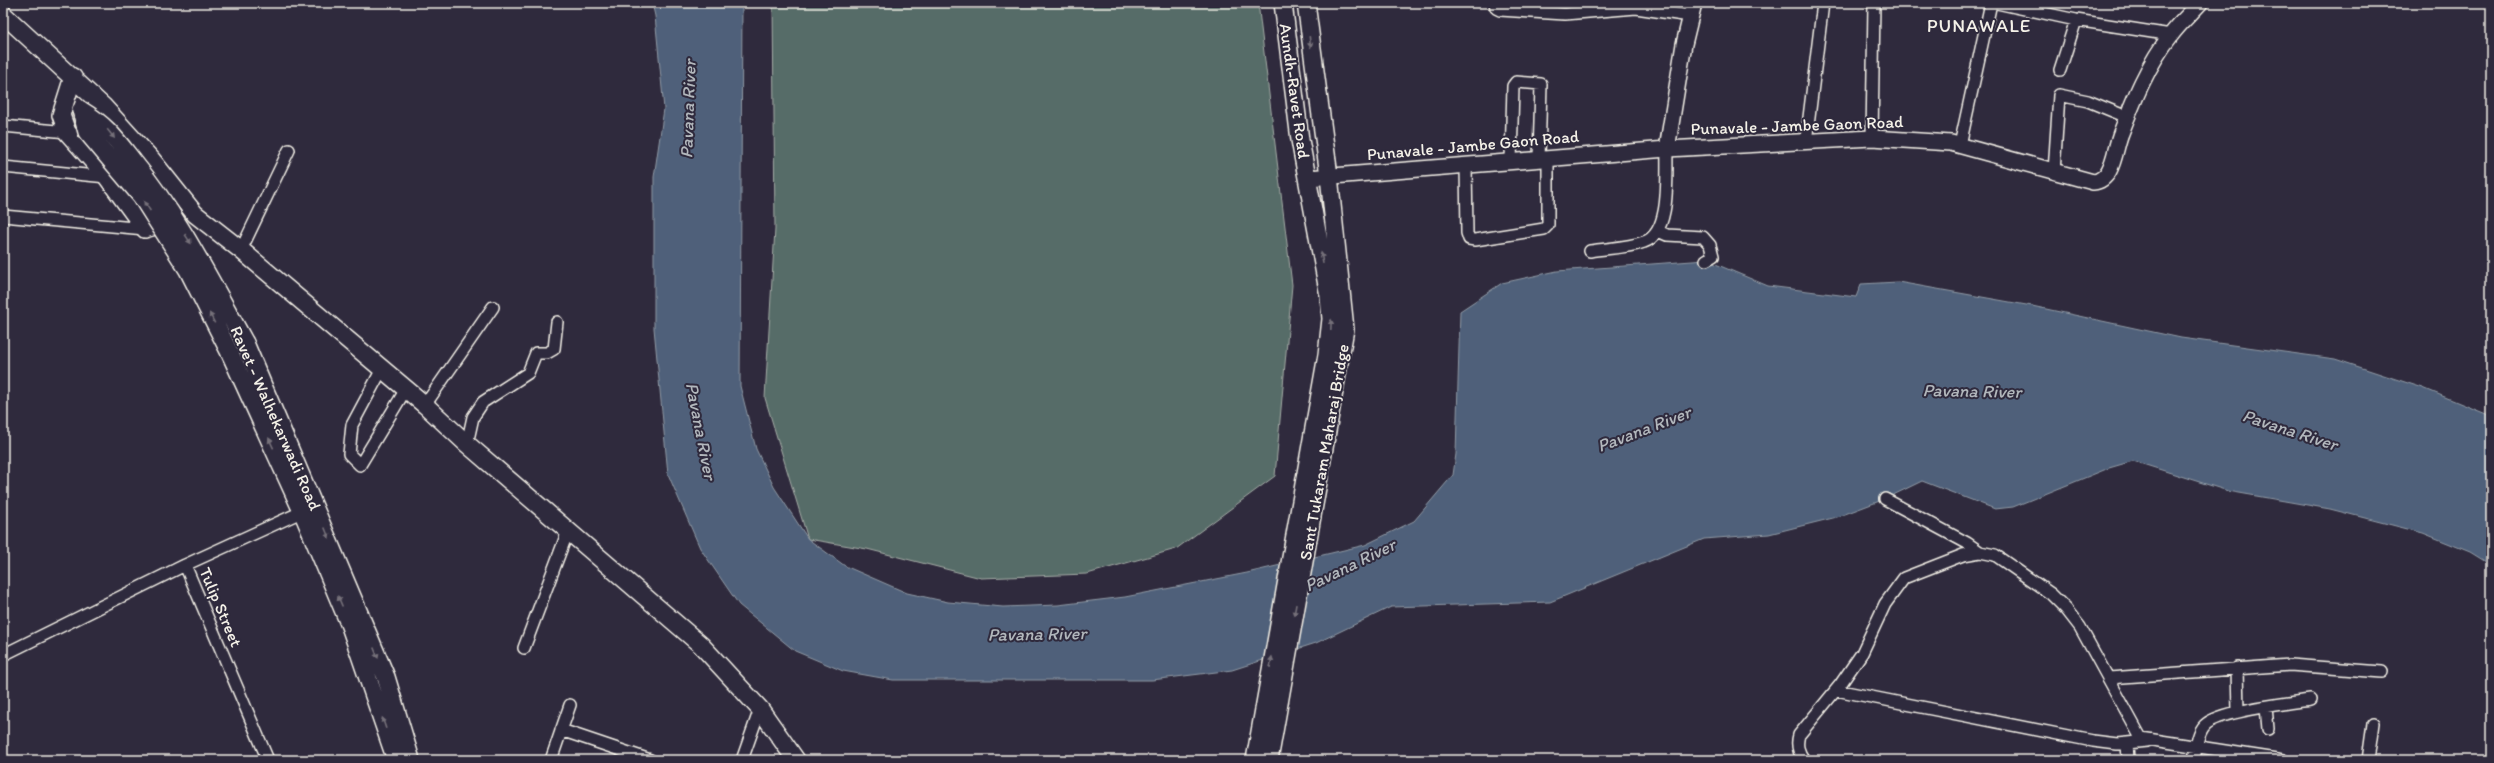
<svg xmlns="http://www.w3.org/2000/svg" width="2494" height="763" viewBox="0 0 2494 763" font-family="Itim,sans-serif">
	<rect width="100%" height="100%" fill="#2f2a3d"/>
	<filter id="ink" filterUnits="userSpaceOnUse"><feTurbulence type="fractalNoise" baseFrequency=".025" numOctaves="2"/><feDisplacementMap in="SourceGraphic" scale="8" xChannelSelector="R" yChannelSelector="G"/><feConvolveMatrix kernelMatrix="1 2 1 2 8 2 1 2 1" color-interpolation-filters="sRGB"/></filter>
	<g filter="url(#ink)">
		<path fill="#576c67" stroke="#a6aea8" d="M 773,3 L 1258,3 L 1292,285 L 1275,476 L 1176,549 L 1087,574 L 981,578 L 867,549 L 808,539 L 765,398 L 775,229 Z"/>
		<path fill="#4f617a" stroke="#919ba6" d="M 652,3 L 742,3 L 740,386 L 756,449 L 774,487 L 808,539 L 845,566 L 907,593 L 948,602 L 1003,607 L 1058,605 L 1125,597 L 1247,573 L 1365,545 L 1414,521 L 1453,475 L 1456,454 L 1460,311 L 1502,283 L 1557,271 L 1706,260 L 1768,286 L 1856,297 L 1861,284 L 1898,282 L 2032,306 L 2181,338 L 2335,359 L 2423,388 L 2491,416 L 2491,565 L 2470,552 L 2423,533 L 2330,509 L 2228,491 L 2133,461 L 2109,468 L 2013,507 L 1995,509 L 1922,481 L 1885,499 L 1837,517 L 1769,534 L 1704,539 L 1550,602 L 1391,607 L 1316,643 L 1232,670 L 1152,680 L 893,680 L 843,671 L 795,651 L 739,605 L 700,548 L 668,474 L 654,328 L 654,177 L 664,109 L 655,16 Z"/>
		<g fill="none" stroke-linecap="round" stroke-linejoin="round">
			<g stroke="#f4f1e8" stroke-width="14">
				<path id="street" d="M 1495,3 L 1496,8 L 1500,10 L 1565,14 L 1636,8
					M 1633,3 L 1636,8 L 1690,16
					M 1997,3 L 2076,20 L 2171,35
					M 2060,70 L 2076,20
					M 3,126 L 67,132
					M 1872,138 L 1874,3
					M 1806,142 L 1823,3
					M 1960,145 L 1991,3
					M 1511,161 L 1513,86 L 1516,82 L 1541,84 L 1539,159
					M 1466,165 L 1467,233 L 1469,239 L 1475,240 L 1544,229 L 1548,225 L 1548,158
					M 3,167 L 107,177
					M 2054,172 L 2059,95 L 2088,101 L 2127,117
					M 3,216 L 145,229
					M 1658,231 L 1667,235 L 1703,237 L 1710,245 L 1713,256 L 1706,260
					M 241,250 L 289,150
					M 1590,251 C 1607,248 1628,248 1644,242 C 1672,233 1666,173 1667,149
					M 382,369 L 352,425 L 349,454 L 360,465 L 406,389
					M 425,405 L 493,307
					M 467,444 L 473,417 L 483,402 L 528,373 L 536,353 L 547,353 L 554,349 L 557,322
					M 1885,499 L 1967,543 L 1980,552
					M 524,648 L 568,531
					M 3,655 L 185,565
					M 2237,668 L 2238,712
					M 2109,678 L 2290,665 L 2382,672
					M 1836,690 L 2093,741 L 2117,744 L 2147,741
					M 2266,707 L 2268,729
					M 561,730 L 650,760
					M 2127,743 L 2128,760
					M 268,760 L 185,565 L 308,509
					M 551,760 L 570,705
					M 742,760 L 760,709
					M 1804,760 C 1798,752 1796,745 1799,735 L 1840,685 L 1862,653 L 1885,604 L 1904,578 L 1963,555 L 1980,552 L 1995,555 L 2051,594 L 2066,609 L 2080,627 L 2141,738 L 2283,760
					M 2194,760 C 2196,749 2197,733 2205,725 C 2218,711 2289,703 2310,700
					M 2368,760 L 2373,724"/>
			</g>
			<g stroke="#f4f1e8" stroke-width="18">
				<path id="secondary" d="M 1667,149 L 1684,44 L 1694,3
					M 1308,178 L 1667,149 L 1872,138 L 1951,143 L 2093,182 C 2114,180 2114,150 2121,133 C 2134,99 2148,64 2171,35 C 2179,24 2190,14 2200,3"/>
			</g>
			<g stroke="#f4f1e8" stroke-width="20">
				<path id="primary" d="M 3,14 L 103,106 L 152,160 L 195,214 L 241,250 L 425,405 L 467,444 L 701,645 L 760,709 L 796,760
					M 73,77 L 61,115 L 67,132 L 107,177 L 145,229 L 172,221
					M 245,343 L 386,677 L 411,760
					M 230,353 L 302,511 L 350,626 L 396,760
					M 1255,760 L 1327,355 L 1331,319 L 1329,296 L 1300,140 L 1283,3
					M 1269,760 L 1345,329 L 1329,176 L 1306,3"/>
			</g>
			<use href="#street" stroke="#2f2a3d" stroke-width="11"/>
			<use href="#secondary" stroke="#2f2a3d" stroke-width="15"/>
			<use href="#primary" stroke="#2f2a3d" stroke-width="17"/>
			<g stroke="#f4f1e8" stroke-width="20" stroke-linecap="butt">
				<path id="primary-bridge" d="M 81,110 C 106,125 115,138 133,161 C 179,217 210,280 245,343
					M 81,110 L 87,132 L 141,196 L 188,270 L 230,353"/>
			</g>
			<use href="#primary-bridge" stroke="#2f2a3d" stroke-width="17"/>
		</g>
		<defs><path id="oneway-solid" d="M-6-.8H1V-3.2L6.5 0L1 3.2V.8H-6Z"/></defs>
		<g fill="#747079">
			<use href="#oneway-solid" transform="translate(1310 42) rotate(83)"/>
			<use href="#oneway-solid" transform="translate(111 134) rotate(51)"/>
			<use href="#oneway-solid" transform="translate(147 206) rotate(-124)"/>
			<use href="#oneway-solid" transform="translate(188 239) rotate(57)"/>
			<use href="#oneway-solid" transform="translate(1322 258) rotate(-100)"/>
			<use href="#oneway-solid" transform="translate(212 318) rotate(-117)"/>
			<use href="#oneway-solid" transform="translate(1331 325) rotate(-88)"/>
			<use href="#oneway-solid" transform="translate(271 443) rotate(-115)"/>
			<use href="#oneway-solid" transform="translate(327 533) rotate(68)"/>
			<use href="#oneway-solid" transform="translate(340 601) rotate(-113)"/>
			<use href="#oneway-solid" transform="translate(1295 610) rotate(100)"/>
			<use href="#oneway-solid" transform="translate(376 653) rotate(68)"/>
			<use href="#oneway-solid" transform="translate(1271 662) rotate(-80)"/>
			<use href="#oneway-solid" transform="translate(384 723) rotate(-109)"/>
		</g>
	</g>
	<g text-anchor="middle" stroke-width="4" stroke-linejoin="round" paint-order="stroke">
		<g font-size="17" fill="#f4f1e8" stroke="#2f2a3d">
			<text transform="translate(1295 91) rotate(82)" y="6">Aundh-Ravet Road</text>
			<text transform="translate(1797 125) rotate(-2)" y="6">Punavale - Jambe Gaon Road</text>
			<text transform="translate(1473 145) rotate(-5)" y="6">Punavale - Jambe Gaon Road</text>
			<text transform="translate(276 418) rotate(66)" y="6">Ravet - Walhekarwadi Road</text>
			<text transform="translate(1324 452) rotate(-80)" y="6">Sant Tukaram Maharaj Bridge</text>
			<text transform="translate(221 607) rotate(67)" y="6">Tulip Street</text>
		</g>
		<g font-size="18" font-style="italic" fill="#b2b7bc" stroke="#2f2a3d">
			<text transform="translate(688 109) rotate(-88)" y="6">Pavana River</text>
			<text transform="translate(1972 391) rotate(1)" y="6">Pavana River</text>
			<text transform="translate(1644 429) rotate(-21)" y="6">Pavana River</text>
			<text transform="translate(2290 430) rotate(18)" y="6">Pavana River</text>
			<text transform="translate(701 431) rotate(79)" y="6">Pavana River</text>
			<text transform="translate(1350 565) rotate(-26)" y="6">Pavana River</text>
			<text transform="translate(1037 634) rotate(-1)" y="6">Pavana River</text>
		</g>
		<g font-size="19" letter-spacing="1" fill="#f4f1e8" stroke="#2f2a3d">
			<text x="1979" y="32">PUNAWALE</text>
		</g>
	</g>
	<rect width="2494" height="763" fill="none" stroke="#2f2a3d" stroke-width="16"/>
	<rect x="8" y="8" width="2478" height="747" fill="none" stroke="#f4f1e8" stroke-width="1.5" filter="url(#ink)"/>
</svg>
